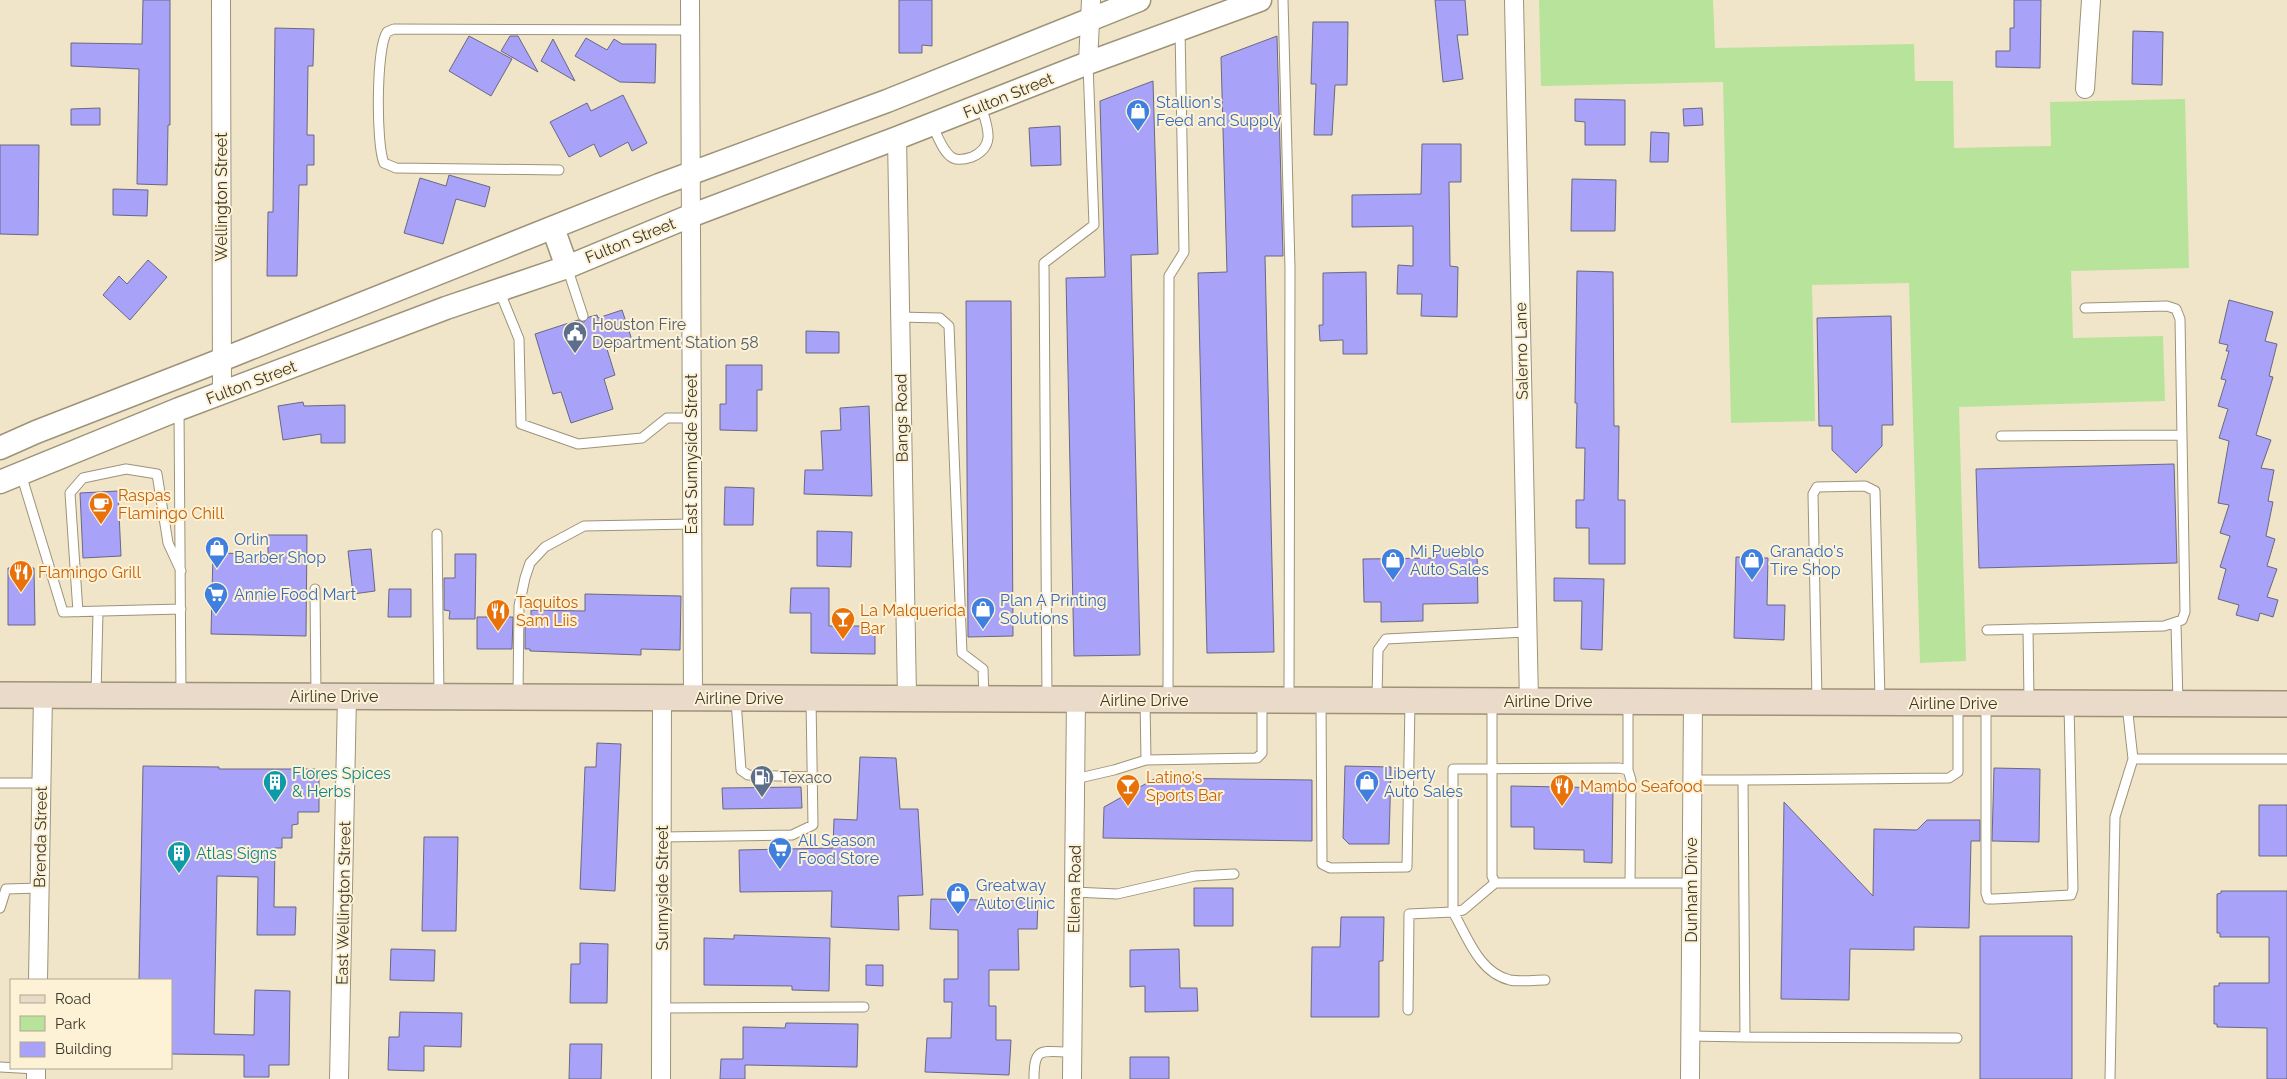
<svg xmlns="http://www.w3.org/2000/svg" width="2287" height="1079" viewBox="0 0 2287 1079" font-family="Raleway,sans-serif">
	<rect width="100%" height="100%" fill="#f0e5c8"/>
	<path fill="#b8e39b" d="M 1539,0 L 1713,0 L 1715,48 L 1914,44 L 1915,81 L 1953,81 L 1954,148 L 2051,146 L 2050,102 L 2185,99 L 2189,268 L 2071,271 L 2073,338 L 2163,336 L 2165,401 L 1959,407 L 1966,661 L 1920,663 L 1909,283 L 1812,285 L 1815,421 L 1731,423 L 1723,82 L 1541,86 Z"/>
	<path fill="#a8a2f8" stroke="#696882" d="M 143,0 L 170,0 L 170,125 L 168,125 L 167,185 L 137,184 L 139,69 L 71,66 L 71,43 L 142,44 Z
		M 899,0 L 932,0 L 932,46 L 922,45 L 922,53 L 899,53 Z
		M 1435,0 L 1465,0 L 1468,35 L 1457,35 L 1463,79 L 1443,82 Z
		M 2014,0 L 2041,0 L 2040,68 L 1996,67 L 1996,51 L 2010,51 L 2010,28 L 2014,28 Z
		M 1313,22 L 1348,22 L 1347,85 L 1335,85 L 1332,135 L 1314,135 L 1316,84 L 1311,84 Z
		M 275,28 L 314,29 L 313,66 L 308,66 L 307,135 L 314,135 L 314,165 L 307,165 L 307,185 L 299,185 L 297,276 L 267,276 L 268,212 L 273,212 Z
		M 2133,31 L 2163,32 L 2162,85 L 2132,84 Z
		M 469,36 L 512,59 L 491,96 L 449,71 Z
		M 510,36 L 518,36 L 538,72 L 501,51 Z
		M 1277,36 L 1283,256 L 1265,256 L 1274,652 L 1207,653 L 1198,273 L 1227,272 L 1221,57 Z
		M 586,38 L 607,50 L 614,39 L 622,44 L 656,44 L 655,83 L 620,82 L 575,56 Z
		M 553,39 L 575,81 L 541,61 Z
		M 1153,81 L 1158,254 L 1131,255 L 1140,655 L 1074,656 L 1066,278 L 1105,277 L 1100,101 Z
		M 623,95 L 647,143 L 632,151 L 628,142 L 600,157 L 594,144 L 569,157 L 550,122 L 587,103 L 591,111 Z
		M 1575,99 L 1625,100 L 1625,145 L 1585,145 L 1585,122 L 1575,121 Z
		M 100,108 L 100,125 L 71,125 L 71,109 Z
		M 1702,108 L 1703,125 L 1684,126 L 1683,109 Z
		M 1060,126 L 1061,165 L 1031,166 L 1029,128 Z
		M 1651,132 L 1669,133 L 1668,162 L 1650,162 Z
		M 1422,144 L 1461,144 L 1461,182 L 1449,182 L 1450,266 L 1458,267 L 1457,317 L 1421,316 L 1422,294 L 1397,294 L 1398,265 L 1413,266 L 1413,226 L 1352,227 L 1352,195 L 1421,194 Z
		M 0,145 L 39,145 L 38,235 L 0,234 Z
		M 449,175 L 490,187 L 485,207 L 456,199 L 443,244 L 404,233 L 420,178 L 446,186 Z
		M 1572,179 L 1616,180 L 1615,231 L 1571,231 Z
		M 113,189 L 148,190 L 147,216 L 113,215 Z
		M 148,260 L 167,277 L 130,320 L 103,295 L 119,276 L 127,284 Z
		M 1577,271 L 1613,272 L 1614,426 L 1619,426 L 1618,500 L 1625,500 L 1625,564 L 1589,564 L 1589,528 L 1576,528 L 1576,500 L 1584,500 L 1585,448 L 1576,448 L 1577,403 L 1575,403 Z
		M 1366,272 L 1367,354 L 1343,354 L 1343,340 L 1320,341 L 1319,325 L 1323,325 L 1323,273 Z
		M 2229,300 L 2273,312 L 2265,341 L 2277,344 L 2269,376 L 2273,377 L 2256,435 L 2271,440 L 2261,468 L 2274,470 L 2268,501 L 2273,502 L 2266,536 L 2275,539 L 2267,566 L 2277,569 L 2267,597 L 2278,600 L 2273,617 L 2260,613 L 2258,621 L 2236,615 L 2239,605 L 2218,599 L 2226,569 L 2220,567 L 2230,536 L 2220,533 L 2229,505 L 2218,503 L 2229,441 L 2219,438 L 2228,409 L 2218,406 L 2226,380 L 2221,379 L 2229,351 L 2226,351 L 2228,345 L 2219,343 Z
		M 966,301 L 1011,301 L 1013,636 L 968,637 Z
		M 622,310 L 632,340 L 607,349 L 615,375 L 604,379 L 613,409 L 571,423 L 561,392 L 553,394 L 535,334 L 578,320 L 584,322 L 589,317 L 597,315 L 598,318 Z
		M 1891,316 L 1893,425 L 1882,425 L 1882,446 L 1856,473 L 1832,450 L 1832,426 L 1819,426 L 1817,318 Z
		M 806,331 L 839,332 L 839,353 L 806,353 Z
		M 726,365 L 762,365 L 762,390 L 757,390 L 757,431 L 720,430 L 720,404 L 726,404 Z
		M 303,402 L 304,406 L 345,405 L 345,443 L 321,443 L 321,434 L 283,440 L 278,406 Z
		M 869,406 L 872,496 L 804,494 L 805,470 L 823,470 L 821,431 L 841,430 L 840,408 Z
		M 2174,464 L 2177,563 L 1979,568 L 1976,469 Z
		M 725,487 L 754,488 L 753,525 L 724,525 Z
		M 118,491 L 121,556 L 83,558 L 80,493 Z
		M 817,531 L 852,532 L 851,567 L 817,566 Z
		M 268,535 L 307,535 L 306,636 L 211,634 L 213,553 L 268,554 Z
		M 371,549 L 375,591 L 353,594 L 348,551 Z
		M 1436,550 L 1477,550 L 1478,603 L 1423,604 L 1423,621 L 1381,622 L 1381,602 L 1364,602 L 1363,559 L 1436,558 Z
		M 455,554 L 476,554 L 475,619 L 449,619 L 450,611 L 444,610 L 444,578 L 455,578 Z
		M 1736,557 L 1768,558 L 1767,605 L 1785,605 L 1784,640 L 1734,638 Z
		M 8,568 L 34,568 L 35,625 L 8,625 Z
		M 1554,578 L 1604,579 L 1602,650 L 1581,649 L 1582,601 L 1554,601 Z
		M 791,588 L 829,588 L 829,626 L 875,626 L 875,654 L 811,653 L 811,613 L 790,613 Z
		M 389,589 L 411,589 L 411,617 L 388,617 Z
		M 585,594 L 681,596 L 680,650 L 641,649 L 641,655 L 530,651 L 530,649 L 525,649 L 525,617 L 531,617 L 531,610 L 585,611 Z
		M 477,617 L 513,617 L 512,649 L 477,649 Z
		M 597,743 L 621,744 L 615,891 L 580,889 L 585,767 L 596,767 Z
		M 860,757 L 896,758 L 900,809 L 918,809 L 923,895 L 898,896 L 899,930 L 831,927 L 832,891 L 740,892 L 739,850 L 833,848 L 834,819 L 857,820 Z
		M 143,766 L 219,767 L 219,769 L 319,769 L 319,812 L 298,812 L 298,824 L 292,825 L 292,838 L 282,838 L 282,848 L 275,848 L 274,907 L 296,907 L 295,935 L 257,935 L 258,877 L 217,876 L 214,1034 L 254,1035 L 255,990 L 290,991 L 289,1065 L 269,1065 L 269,1077 L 244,1077 L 244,1055 L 171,1054 L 171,980 L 139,980 Z
		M 1345,766 L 1391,767 L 1389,844 L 1349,844 L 1343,838 Z
		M 1994,768 L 2040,769 L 2039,842 L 1992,841 Z
		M 1156,778 L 1312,780 L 1312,841 L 1103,838 L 1104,807 Z
		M 1511,786 L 1613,788 L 1612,863 L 1584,862 L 1584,850 L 1534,849 L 1534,827 L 1511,827 Z
		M 801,787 L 802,808 L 723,809 L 722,788 Z
		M 1784,802 L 1873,896 L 1874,829 L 1917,830 L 1927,820 L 1980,820 L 1980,841 L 1971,841 L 1969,928 L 1914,927 L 1914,950 L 1850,949 L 1849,1000 L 1781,999 Z
		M 2259,805 L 2287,805 L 2287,856 L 2259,856 Z
		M 424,837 L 458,837 L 456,931 L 422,931 Z
		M 1194,888 L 1233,888 L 1233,926 L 1194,926 Z
		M 2221,891 L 2287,891 L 2287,1079 L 2267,1079 L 2267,1028 L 2217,1027 L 2217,1024 L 2214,1024 L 2214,986 L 2219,986 L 2219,983 L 2269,983 L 2269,937 L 2220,937 L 2220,933 L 2217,933 L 2217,894 L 2221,893 Z
		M 931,899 L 1038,901 L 1037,929 L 1018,929 L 1019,970 L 989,970 L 989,1006 L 996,1006 L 996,1040 L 1011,1040 L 1009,1075 L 925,1072 L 927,1038 L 951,1038 L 952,1002 L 944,1002 L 944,979 L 958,979 L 958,930 L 930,929 Z
		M 1341,917 L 1384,917 L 1383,961 L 1379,961 L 1379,1017 L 1311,1017 L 1312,947 L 1340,947 Z
		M 734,935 L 830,938 L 829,991 L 792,990 L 792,986 L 704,985 L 704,938 L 734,939 Z
		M 1980,936 L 2072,936 L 2072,1079 L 1980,1079 Z
		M 580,943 L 608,944 L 607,1003 L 570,1003 L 571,964 L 580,964 Z
		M 391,949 L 435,950 L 434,981 L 390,980 Z
		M 1179,949 L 1180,988 L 1197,988 L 1198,1011 L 1145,1012 L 1145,986 L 1130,987 L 1130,950 Z
		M 866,965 L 883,965 L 883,986 L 866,985 Z
		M 400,1012 L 462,1013 L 461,1047 L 424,1046 L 424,1071 L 388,1070 L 389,1037 L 399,1037 Z
		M 786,1023 L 858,1024 L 857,1067 L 745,1065 L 745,1079 L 720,1079 L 721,1059 L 743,1059 L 743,1027 L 785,1028 Z
		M 570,1044 L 602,1044 L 601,1079 L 569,1079 Z
		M 1130,1057 L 1169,1057 L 1169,1079 L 1130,1079 Z"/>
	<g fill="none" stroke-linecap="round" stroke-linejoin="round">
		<g stroke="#9e9378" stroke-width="11">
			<path id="service" d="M 1283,0 L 1290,268 L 1289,698
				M 932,125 C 937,134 943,153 953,158 C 959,161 966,159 972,157 C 997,146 987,126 981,106
				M 559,170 L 396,168 L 384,163 C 376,145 376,48 387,32 L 394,29 L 690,30
				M 567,267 L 583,316
				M 499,290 L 519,339 L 521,424 L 578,444 L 642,438 L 667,418 L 691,418
				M 899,317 L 940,318 L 949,326 L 962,653 L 983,669 L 984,699
				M 179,409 L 181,694
				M 2001,436 L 2182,435
				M 21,474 L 63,612 L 181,609
				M 437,534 L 439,696
				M 315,589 L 316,696
				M 78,612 L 70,493 L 83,478 L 126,469 L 157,474 L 168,543 L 181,571
				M 2176,624 L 2178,703
				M 2028,629 L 2164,626 L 2182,620 L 2185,612 L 2180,319 L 2176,309 L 2167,306 L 2085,308
				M 1987,630 L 2028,629 L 2029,701
				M 96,694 L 98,612
				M 518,696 L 519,606 L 525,578 L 530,563 L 545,547 L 584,526 L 692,524
				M 1168,697 L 1169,276 L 1184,252 L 1180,29
				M 1377,698 L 1378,650 L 1386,639 L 1527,632
				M 1047,699 L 1044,263 L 1094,225 L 1088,64
				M 1145,700 L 1146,760
				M 1321,700 L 1322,864 L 1330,868 L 1407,867 L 1410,702
				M 1817,700 L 1813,494 L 1817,487 L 1865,486 L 1875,491 L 1880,700
				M 736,701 L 741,770 L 748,775 L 814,777
				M 1628,703 L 1628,770
				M 1492,704 L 1492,876 L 1495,883
				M 1986,704 L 1986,893 L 1988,899 L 1994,899 L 2071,895 L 2073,889 L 2069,704
				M 2133,759 L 2287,759
				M 1075,779 L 1114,770 L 1146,760 L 1257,758 L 1262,753 L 1262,703
				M 1743,780 L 1949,778 L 1958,772 L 1958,704
				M 0,783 L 41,783
				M 662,837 L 792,835 L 813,825 L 811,699
				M 1495,883 L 1691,883
				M 1495,883 L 1463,910 L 1453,912 C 1467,936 1479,973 1510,980 C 1520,982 1534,980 1545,980
				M 1074,892 L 1117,894 L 1195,876 L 1234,874
				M 0,908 L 6,889 L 40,888
				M 661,1008 L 864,1007
				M 1408,1010 L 1409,914 L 1453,912 L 1453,769 L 1619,768 L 1628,770 L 1631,780 L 1630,882
				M 1690,1036 L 1745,1037 L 1743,780 L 1692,780
				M 1745,1037 L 1957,1038
				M 0,1067 L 36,1069
				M 1034,1079 C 1034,1045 1042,1052 1072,1052
				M 2110,1079 L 2115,817 L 2133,759 L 2127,705"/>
		</g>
		<g stroke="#9e9378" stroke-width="20">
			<path id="minor" d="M 221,0 L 222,393
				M 690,0 L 693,698
				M 1514,0 L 1529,701
				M 1088,63 L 1091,0
				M 2085,89 L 2091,0
				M 897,138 L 907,698
				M 38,980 L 43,695
				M 36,1079 L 36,1068
				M 339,1079 L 347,696
				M 661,1079 L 662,697
				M 1072,1079 L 1076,699
				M 1690,1079 L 1693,702"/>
		</g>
		<g stroke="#9e9378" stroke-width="25">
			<path id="tertiary" d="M 553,228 L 567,267
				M 0,448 L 36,432 L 211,364 L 659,185 L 887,101 L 1139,0
				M 0,482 L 179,409 L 446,308 L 567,267 L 690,216 L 897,138 L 1088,63 L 1260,0"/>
		</g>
		<g stroke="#9e9378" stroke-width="28">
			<path id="secondary" d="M 0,695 L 2287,704"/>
		</g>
		<use href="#service" stroke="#fff" stroke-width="9"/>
		<use href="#minor" stroke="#fff" stroke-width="18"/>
		<use href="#tertiary" stroke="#fff" stroke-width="22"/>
		<use href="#secondary" stroke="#e9dac9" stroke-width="25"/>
	</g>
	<defs>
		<g id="shop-pin" transform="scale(1.25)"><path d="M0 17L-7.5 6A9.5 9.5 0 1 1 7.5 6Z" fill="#3f7fe0" stroke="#fdf2d5"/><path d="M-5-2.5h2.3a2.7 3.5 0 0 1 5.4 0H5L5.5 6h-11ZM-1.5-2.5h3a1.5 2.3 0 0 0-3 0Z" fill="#fff"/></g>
		<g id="civic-pin" transform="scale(1.25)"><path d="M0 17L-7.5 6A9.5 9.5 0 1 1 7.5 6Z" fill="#5c6f8a" stroke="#fdf2d5"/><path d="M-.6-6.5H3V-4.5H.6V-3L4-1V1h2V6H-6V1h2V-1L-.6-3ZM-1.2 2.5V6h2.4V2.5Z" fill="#fff"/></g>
		<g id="cafe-pin" transform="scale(1.25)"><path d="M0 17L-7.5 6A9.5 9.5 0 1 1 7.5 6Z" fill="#e8710a" stroke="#fdf2d5"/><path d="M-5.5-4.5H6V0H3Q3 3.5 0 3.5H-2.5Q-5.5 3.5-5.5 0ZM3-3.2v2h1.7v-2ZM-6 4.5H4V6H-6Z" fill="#fff"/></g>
		<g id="restaurant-pin" transform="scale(1.25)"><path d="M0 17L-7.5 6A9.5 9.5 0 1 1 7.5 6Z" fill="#e8710a" stroke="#fdf2d5"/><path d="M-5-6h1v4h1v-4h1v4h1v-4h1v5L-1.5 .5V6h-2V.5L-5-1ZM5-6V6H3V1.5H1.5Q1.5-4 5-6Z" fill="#fff"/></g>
		<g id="supermarket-pin" transform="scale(1.25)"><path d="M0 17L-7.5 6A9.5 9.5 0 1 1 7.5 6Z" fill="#3f7fe0" stroke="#fdf2d5"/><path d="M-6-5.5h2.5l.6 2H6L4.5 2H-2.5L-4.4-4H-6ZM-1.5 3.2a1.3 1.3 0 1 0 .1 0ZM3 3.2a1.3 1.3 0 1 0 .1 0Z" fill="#fff"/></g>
		<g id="bar-pin" transform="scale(1.25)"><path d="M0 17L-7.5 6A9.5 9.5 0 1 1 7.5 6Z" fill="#e8710a" stroke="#fdf2d5"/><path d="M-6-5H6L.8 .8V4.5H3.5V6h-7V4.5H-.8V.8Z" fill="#fff"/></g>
		<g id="fuel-pin" transform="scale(1.25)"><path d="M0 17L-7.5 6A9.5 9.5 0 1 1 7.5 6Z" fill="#5c6f8a" stroke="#fdf2d5"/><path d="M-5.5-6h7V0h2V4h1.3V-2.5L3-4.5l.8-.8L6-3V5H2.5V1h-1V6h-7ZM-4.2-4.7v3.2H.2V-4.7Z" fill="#fff"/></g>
		<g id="building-pin" transform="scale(1.25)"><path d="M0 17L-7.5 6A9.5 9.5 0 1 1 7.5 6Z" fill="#0f9aa8" stroke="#fdf2d5"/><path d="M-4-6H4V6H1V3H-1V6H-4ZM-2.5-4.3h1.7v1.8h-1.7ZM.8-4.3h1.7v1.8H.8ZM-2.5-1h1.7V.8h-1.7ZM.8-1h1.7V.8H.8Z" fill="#fff"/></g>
	</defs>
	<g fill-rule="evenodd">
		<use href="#shop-pin" x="1138" y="111"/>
		<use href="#civic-pin" x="575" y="333"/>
		<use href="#cafe-pin" x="101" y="504"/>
		<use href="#shop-pin" x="217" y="548"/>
		<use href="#shop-pin" x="1393" y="560"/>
		<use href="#shop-pin" x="1752" y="560"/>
		<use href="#restaurant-pin" x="21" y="572"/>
		<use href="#supermarket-pin" x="216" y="594"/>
		<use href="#shop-pin" x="983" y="609"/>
		<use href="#restaurant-pin" x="498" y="611"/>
		<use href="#bar-pin" x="843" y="619"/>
		<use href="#fuel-pin" x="762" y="777"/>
		<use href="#building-pin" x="275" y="782"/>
		<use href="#shop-pin" x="1367" y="782"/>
		<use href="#bar-pin" x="1128" y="786"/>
		<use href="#restaurant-pin" x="1562" y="786"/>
		<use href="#supermarket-pin" x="780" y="849"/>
		<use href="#building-pin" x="179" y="853"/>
		<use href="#shop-pin" x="958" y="894"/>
	</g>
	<g text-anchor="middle" stroke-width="4" stroke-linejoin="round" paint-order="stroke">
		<g font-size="16" fill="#3b372b" stroke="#fdf2d5">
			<text transform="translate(1008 95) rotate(-22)" y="6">Fulton Street</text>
			<text transform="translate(221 197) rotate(-90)" y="6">Wellington Street</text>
			<text transform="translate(630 240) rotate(-22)" y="6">Fulton Street</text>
			<text transform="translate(1521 351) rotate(-91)" y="6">Salerno Lane</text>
			<text transform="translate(251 382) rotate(-21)" y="6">Fulton Street</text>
			<text transform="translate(901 418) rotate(-91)" y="6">Bangs Road</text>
			<text transform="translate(691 454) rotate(-90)" y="6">East Sunnyside Street</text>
			<text x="334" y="702">Airline Drive</text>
			<text x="739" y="704">Airline Drive</text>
			<text x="1144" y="706">Airline Drive</text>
			<text x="1548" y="707">Airline Drive</text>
			<text x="1953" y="709">Airline Drive</text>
			<text transform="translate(40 837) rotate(-89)" y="6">Brenda Street</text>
			<text transform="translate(662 888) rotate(-90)" y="6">Sunnyside Street</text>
			<text transform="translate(1074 889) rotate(-89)" y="6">Ellena Road</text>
			<text transform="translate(1691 890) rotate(-90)" y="6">Dunham Drive</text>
			<text transform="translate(343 903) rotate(-89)" y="6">East Wellington Street</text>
		</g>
		<g font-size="16" fill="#366cbe" stroke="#fdf2d5" text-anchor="start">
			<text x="1156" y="108">Stallion's<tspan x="1156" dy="18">Feed and Supply</tspan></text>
			<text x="234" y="545">Orlin<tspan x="234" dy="18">Barber Shop</tspan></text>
			<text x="1410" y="557">Mi Pueblo<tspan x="1410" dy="18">Auto Sales</tspan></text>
			<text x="1770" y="557">Granado's<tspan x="1770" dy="18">Tire Shop</tspan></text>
			<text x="234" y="600">Annie Food Mart</text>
			<text x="1000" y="606">Plan A Printing<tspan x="1000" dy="18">Solutions</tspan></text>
			<text x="1384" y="779">Liberty<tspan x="1384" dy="18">Auto Sales</tspan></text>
			<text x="798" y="846">All Season<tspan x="798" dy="18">Food Store</tspan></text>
			<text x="976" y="891">Greatway<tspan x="976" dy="18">Auto Clinic</tspan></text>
		</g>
		<g font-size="16" fill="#4e5e75" stroke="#fdf2d5" text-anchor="start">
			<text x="592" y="330">Houston Fire<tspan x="592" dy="18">Department Station 58</tspan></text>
			<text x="780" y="783">Texaco</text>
		</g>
		<g font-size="16" fill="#c56008" stroke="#fdf2d5" text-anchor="start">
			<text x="118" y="501">Raspas<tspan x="118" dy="18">Flamingo Chill</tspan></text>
			<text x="38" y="578">Flamingo Grill</text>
			<text x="516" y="608">Taquitos<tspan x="516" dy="18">Sam Liis</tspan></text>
			<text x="860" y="616">La Malquerida<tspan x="860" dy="18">Bar</tspan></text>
			<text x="1146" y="783">Latino's<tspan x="1146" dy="18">Sports Bar</tspan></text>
			<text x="1580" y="792">Mambo Seafood</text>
		</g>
		<g font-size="16" fill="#0d838f" stroke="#fdf2d5" text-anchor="start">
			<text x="292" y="779">Flores Spices<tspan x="292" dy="18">&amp; Herbs</tspan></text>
			<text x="196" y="859">Atlas Signs</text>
		</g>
	</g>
	<rect x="10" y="979" width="162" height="90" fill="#fdf2d5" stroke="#afa791"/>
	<rect x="20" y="995" width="25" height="8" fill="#e9dac9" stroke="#afa791"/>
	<text x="55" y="1004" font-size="15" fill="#3b372b">Road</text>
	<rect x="20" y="1016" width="25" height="15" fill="#b8e39b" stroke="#afa791"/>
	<text x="55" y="1029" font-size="15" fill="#3b372b">Park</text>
	<rect x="20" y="1042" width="25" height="15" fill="#a8a2f8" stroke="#afa791"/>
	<text x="55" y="1054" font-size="15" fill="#3b372b">Building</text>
</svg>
